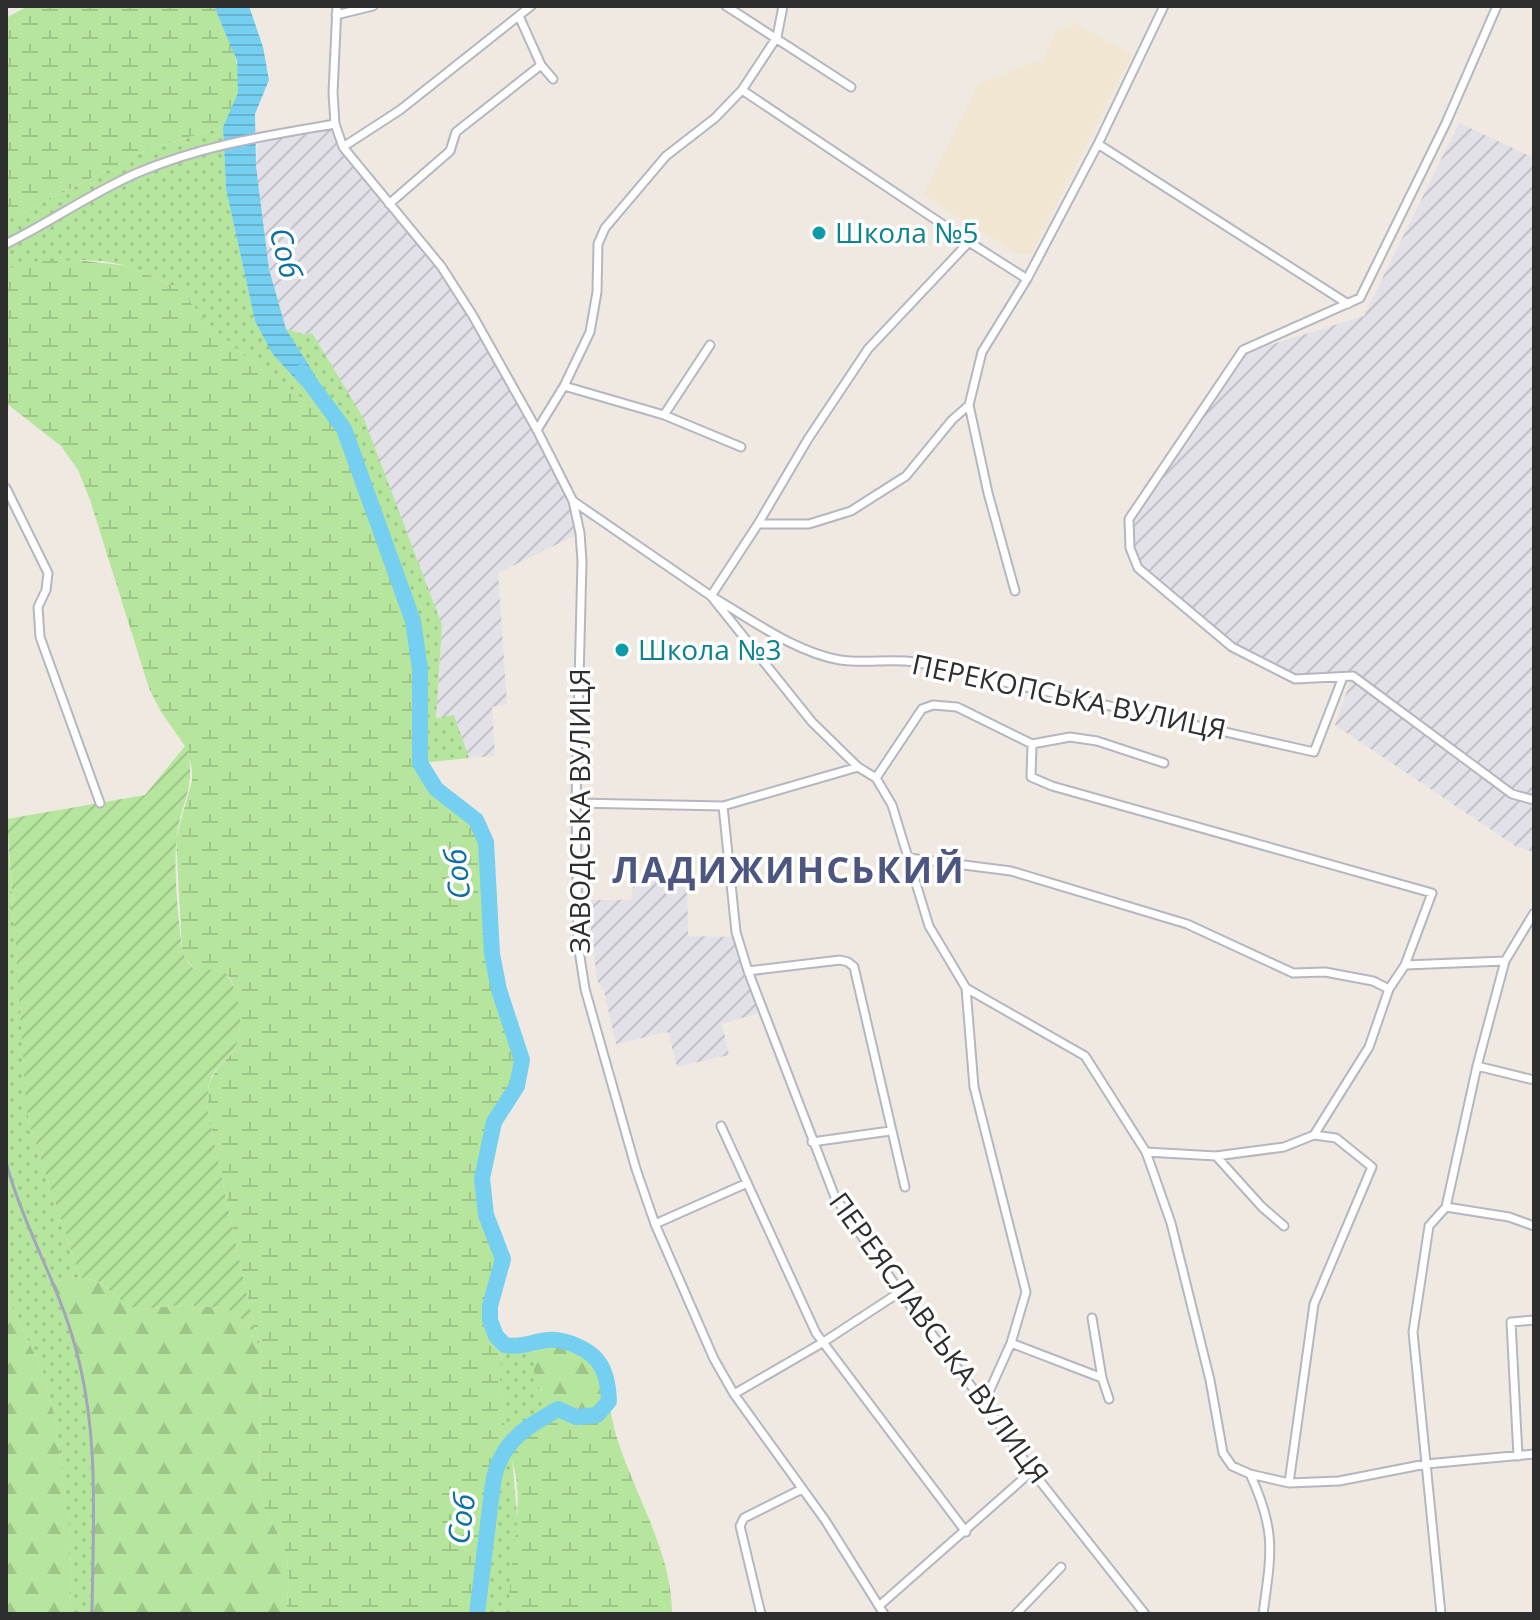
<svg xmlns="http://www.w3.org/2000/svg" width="1540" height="1620" viewBox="0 0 1540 1620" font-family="'Open Sans',sans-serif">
	<defs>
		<pattern id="industrial-furrows" width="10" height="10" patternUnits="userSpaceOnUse" patternTransform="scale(2)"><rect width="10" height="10" fill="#e3e1e8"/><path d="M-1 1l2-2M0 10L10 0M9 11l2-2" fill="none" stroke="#c3c1c7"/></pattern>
		<pattern id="grass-dots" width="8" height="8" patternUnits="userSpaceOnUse" patternTransform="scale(2)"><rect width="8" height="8" fill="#b6e59e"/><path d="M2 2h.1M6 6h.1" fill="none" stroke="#9dc588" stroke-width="1.8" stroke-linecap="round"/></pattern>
		<pattern id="forest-firs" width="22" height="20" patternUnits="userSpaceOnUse" patternTransform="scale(2)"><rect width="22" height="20" fill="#b6e59e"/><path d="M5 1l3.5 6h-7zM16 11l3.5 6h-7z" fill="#9dc588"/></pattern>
		<pattern id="wetland-marsh" width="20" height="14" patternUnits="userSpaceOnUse" patternTransform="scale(2)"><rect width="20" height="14" fill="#b6e59e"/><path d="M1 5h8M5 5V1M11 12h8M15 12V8" fill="none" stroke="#9dc588"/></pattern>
		<pattern id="garden-furrows" width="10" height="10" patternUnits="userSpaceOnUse" patternTransform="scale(2)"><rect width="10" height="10" fill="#b6e59e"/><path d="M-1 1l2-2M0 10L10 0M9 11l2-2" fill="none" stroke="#9dc588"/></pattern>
		<pattern id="water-rules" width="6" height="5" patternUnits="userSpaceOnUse" patternTransform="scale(2)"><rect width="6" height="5" fill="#75cff0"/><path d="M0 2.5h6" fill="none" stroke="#66b2ce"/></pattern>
	</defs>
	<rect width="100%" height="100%" fill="#efe9e1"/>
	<path fill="url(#industrial-furrows)" d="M 1459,123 L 1534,158 L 1534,852 L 1517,847 L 1335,725 L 1353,674 L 1296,677 L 1233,644 L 1141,566 L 1132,547 L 1132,520 L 1244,353 L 1364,316 Z
		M 335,124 L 343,147 L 458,292 L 573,501 L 580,533 L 498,573 L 507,704 L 492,707 L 495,756 L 469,758 L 454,715 L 436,718 L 442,625 L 307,335 L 286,329 L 269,269 L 256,166 L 257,150 L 261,136 Z
		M 687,874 L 688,936 L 733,937 L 758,1013 L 722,1024 L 729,1055 L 677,1067 L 668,1032 L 616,1044 L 604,991 L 597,980 L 591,930 L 592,900 L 631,900 L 635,875 Z"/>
	<path fill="#f0e6d1" d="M 1075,23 L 1132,54 L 1032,253 L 1018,254 L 923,195 L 979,83 L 1035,61 L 1041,64 L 1057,29 Z"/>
	<path fill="url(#grass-dots)" d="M 223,127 L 226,189 L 255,321 L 315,389 L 314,375 L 286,329 L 307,335 L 312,333 L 364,419 L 442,625 L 436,718 L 454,715 L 469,758 L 420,763 L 416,634 L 413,621 L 343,429 L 242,354 L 206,322 L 180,289 L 129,266 L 102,261 L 76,260 L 6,270 L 6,215 L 19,215 L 146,150 Z
		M 6,815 L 29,1123 L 80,1277 L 53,1283 C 67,1321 81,1360 88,1400 C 99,1470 93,1543 92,1614 L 71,1614 L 70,1537 L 55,1419 L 44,1374 L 6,1294 Z
		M 538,1342 L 534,1350 L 540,1390 L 558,1409 L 515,1436 L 512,1458 L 518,1526 L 510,1614 L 477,1614 L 494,1476 L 507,1449 L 499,1370 L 505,1345 L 528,1346 Z"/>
	<path fill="url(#forest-firs)" d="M 80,1277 L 100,1282 L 128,1306 L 141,1309 L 183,1305 L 226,1308 L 248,1324 L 262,1353 L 258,1477 L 263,1506 L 282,1541 L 287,1559 L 289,1579 L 286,1614 L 92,1614 C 93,1543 99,1470 88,1400 C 81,1359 67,1321 52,1283 Z
		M 6,1294 L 44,1374 L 55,1419 L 70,1537 L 71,1614 L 6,1614 Z
		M 551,1340 C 592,1344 607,1361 609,1401 L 597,1415 C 555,1424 521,1381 538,1342 Z"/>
	<path fill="url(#wetland-marsh)" d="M 28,6 L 214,6 C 225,33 243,62 238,92 C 236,103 228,116 223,127 L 146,150 L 19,215 L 6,215 L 6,18 Z
		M 76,260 L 129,266 L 180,289 L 206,322 L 242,354 L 344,429 L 413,621 L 420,669 L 420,763 L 436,789 L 476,820 L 486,842 L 492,954 L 499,990 L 522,1060 L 517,1086 L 494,1122 L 482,1178 L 486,1215 L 503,1259 L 490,1306 L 490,1320 L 496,1336 L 505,1345 L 499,1370 L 507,1447 L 523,1430 L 558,1409 C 578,1418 594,1422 609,1401 C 611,1413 613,1426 617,1438 C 635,1496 672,1552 672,1614 L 510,1614 C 505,1565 532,1497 507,1449 L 494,1477 L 477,1614 L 286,1614 L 289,1579 L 287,1559 L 282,1541 L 263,1506 L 258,1477 L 262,1353 L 248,1300 L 208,1114 C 208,1102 206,1089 212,1078 C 216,1068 225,1062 231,1054 C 245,1036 240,1002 232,982 C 221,956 198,989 182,950 L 176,838 L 192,781 L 192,769 L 185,746 L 161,712 L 149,688 L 90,500 L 78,470 L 61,446 L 6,403 L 6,270 L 25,262 Z"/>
	<path fill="url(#garden-furrows)" d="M 185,746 C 200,784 178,806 176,843 C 174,878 178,915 182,950 C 193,978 201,967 224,971 C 240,988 246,1031 233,1051 C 227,1060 217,1066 212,1076 C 206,1088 208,1101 208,1114 L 248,1300 L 262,1353 L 248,1324 L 226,1308 L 183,1305 L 141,1309 L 128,1306 L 100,1282 L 80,1277 L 29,1123 L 26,1100 L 7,819 L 145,795 Z"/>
	<path fill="url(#water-rules)" d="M 214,6 L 249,6 L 263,47 L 269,80 L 255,114 L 256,166 L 269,269 L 286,329 L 315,375 L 315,390 L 300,384 L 272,353 L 255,321 L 226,189 L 223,127 L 238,93 L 237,61 Z"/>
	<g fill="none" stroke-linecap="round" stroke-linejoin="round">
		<path stroke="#75cff0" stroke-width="16" d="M 302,372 L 344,429 L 413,621 L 420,669 L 420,763 L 436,789 L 476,820 L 486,842 L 492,954 L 499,990 L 522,1060 L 517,1086 L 494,1122 L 482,1178 L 486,1215 L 503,1259 L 490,1306 L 490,1320 L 496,1336 L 505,1345 C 521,1348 531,1342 547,1340 C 558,1339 568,1342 577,1346 C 603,1357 608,1376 609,1401 L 597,1415 L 576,1417 L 558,1409 C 525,1428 500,1442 493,1483 L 477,1614"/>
		<g stroke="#b4b7c1" stroke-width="11">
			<path id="street" d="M 337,6 L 333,93 L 335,124 L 343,147 L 441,266 L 473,316 L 537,430 L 573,501 L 580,533 L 582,561 L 576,803 L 578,944 L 585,989 L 636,1169 L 655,1224 L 714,1359 L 734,1394 L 825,1520 L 884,1614
				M 726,6 L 851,87
				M 1164,6 L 1098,144 L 1027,279 L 969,242 L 868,349 L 808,439 L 758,524 L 711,596 C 751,619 794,652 840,660 C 866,664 890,658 915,662 L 1314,752 L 1343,677
				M 1497,6 L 1446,123 L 1360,298 L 1243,350 L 1129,519 L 1130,548 L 1138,568 L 1232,647 L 1295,679 L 1353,676 L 1512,794 L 1534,800
				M 336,15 L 373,6
				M 519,16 L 541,65 L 553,79
				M 742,90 L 969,242
				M 1098,144 L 1348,304
				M 343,147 L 400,110 L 531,6
				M 389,204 L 450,151 L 456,132 L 541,65
				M 6,244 C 51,222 91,193 137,173 C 203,145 265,136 335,124
				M 564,386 L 664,415 L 741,447
				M 969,405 L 988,493 L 1015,591
				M 664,415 L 710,345
				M 537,430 L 564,386 L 590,332 L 597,292 L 598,244 L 605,228 L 666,156 L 715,118 L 742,90 L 777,37 L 783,6
				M 6,488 L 48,573 L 46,590 L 38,607 L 40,637 L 100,803
				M 573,501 L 711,596 L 812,722 L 858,767 L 876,778 L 892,805 L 929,926 L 966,988 L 1085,1056 L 1146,1152 L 1171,1223 L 1210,1380 L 1223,1453 L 1232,1466 L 1250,1474 C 1277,1532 1271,1554 1263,1614
				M 758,524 L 809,524 L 851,511 L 906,476 L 952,420 L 969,405 L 982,352 L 1027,279
				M 1032,744 L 1031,777 L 1052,786 L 1432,893 L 1405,965 L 1389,989 L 1369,1047 L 1314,1135 L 1284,1147 L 1216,1156 L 1146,1152
				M 876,778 L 922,709 L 933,705 L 957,707 L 1032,744 L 1070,737 L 1097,741 L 1164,763
				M 576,803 L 723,806 L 858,767
				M 723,806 L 736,932 L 748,971 L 835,1197 L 900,1292 L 984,1403 L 1032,1471 L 1145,1614
				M 909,858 L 1011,871 L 1187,924 L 1293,973 L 1325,972 L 1373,981 L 1389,989
				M 1405,965 L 1505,961
				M 748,971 L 840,960 L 848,962 L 854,967 L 905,1187
				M 966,988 L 974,1087 L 1026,1292 L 1011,1343 L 984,1403
				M 1477,1066 L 1534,1080
				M 721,1126 L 816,1333 L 966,1532
				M 812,1142 L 890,1131
				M 1216,1156 L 1262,1207 L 1284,1226
				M 1446,1207 L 1509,1217 L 1534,1226
				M 655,1224 L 745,1184
				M 1092,1318 L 1102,1378 L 1109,1399
				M 1011,1343 L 1102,1378
				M 734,1394 L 822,1343 L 900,1292
				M 1518,1456 L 1511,1322 L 1534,1320
				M 1250,1474 L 1289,1483 L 1339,1481 L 1426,1464 L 1534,1454
				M 1289,1483 L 1314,1304 L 1372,1167 L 1336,1138 L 1314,1135
				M 879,1606 L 1032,1471
				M 761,1614 L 740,1526 L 744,1518 L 802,1489
				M 1016,1614 L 1061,1567
				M 1441,1614 L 1413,1332 L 1429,1226 L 1446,1207 L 1477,1066 L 1505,961 L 1534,913"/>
		</g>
		<use href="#street" stroke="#fff" stroke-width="7"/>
		<path stroke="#a3a6b8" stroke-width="3" d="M 6,1162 C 23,1226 58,1283 75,1346 C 100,1434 93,1524 92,1614"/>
	</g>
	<g fill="#0f9aa8" stroke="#fff" stroke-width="3">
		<circle cx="819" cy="233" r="8"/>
		<circle cx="622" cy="650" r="8"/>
	</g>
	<g text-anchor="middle" stroke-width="7" stroke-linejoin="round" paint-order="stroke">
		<g font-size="28" fill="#0d838f" stroke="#fff" text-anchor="start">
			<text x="835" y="243">Школа №5</text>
			<text x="638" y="660">Школа №3</text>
		</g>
		<g font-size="28" fill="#2e2e2e" stroke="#fff">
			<text transform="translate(1069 697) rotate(12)" y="10">ПЕРЕКОПСЬКА ВУЛИЦЯ</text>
			<text transform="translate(580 811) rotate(-90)" y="10">ЗАВОДСЬКА ВУЛИЦЯ</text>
			<text transform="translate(939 1338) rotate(54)" y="10">ПЕРЕЯСЛАВСЬКА ВУЛИЦЯ</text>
		</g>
		<g font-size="30" font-style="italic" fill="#0d6fa3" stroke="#fff">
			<text transform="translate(285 253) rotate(76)" y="10">Соб</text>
			<text transform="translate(458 874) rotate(-96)" y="10">Соб</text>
			<text transform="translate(462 1519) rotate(-82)" y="10">Соб</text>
		</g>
		<g font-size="36" font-weight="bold" letter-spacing="2" fill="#4d5680" stroke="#fff">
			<text x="789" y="883">ЛАДИЖИНСЬКИЙ</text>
		</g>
	</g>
	<rect width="1540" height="1620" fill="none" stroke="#2e2e2e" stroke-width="16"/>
</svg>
